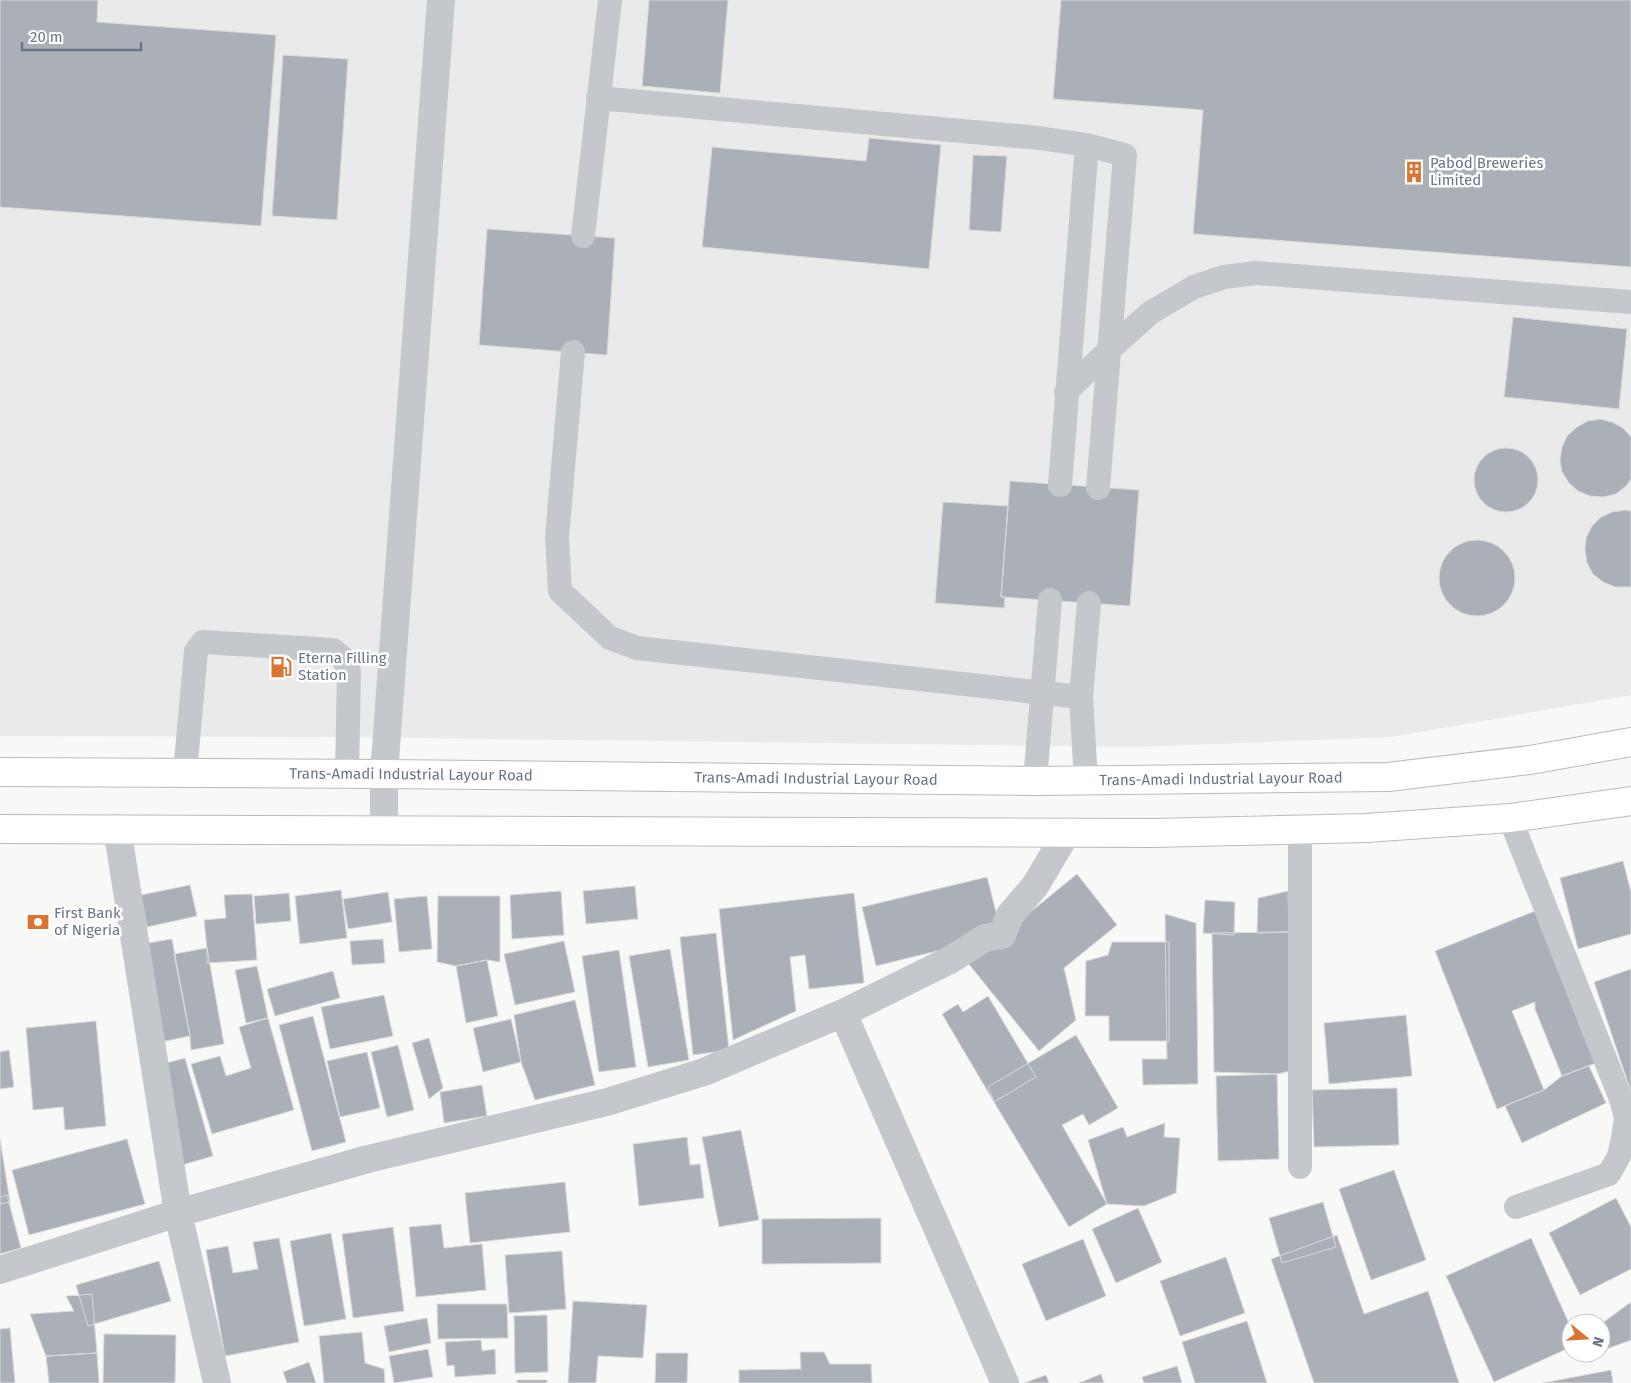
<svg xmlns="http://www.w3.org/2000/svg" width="1631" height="1383" viewBox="0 0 1631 1383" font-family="'Fira Sans',sans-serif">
	<rect width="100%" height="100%" fill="#f8f9f6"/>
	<path fill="#e9eae9" d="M 0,0 L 1631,0 L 1631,695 L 1392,737 L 1138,747 L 335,737 L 0,736 Z"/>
	<path fill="#abb0b8" stroke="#dadad8" d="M 0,0 L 98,0 L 97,22 L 276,35 L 261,226 L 0,207 Z
		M 649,0 L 728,0 L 720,93 L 642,86 Z
		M 1061,0 L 1631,0 L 1631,267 L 1193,234 L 1203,110 L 1053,99 Z
		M 283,55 L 348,59 L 337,220 L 272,216 Z
		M 869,138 L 941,145 L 929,269 L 702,247 L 712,147 L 866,161 Z
		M 973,155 L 1007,156 L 1001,232 L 969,230 Z
		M 487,229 L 615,238 L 607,355 L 479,345 Z
		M 1513,317 L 1627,329 L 1619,409 L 1504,397 Z
		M 1600,419 L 1612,422 L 1623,428 L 1631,437 L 1631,479 L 1626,486 L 1616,494 L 1603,497 L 1590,496 L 1578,491 L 1569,483 L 1562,472 L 1560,460 L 1562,447 L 1567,436 L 1577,427 L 1588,421 Z
		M1474 480a32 32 0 1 1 64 0a32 32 0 1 1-64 0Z
		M 1010,481 L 1139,490 L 1130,606 L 1001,597 Z
		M 943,502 L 1008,506 L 1001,597 L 1005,597 L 1004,608 L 935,603 Z
		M 1625,510 L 1631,511 L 1631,587 L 1615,587 L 1603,582 L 1593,574 L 1587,563 L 1585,550 L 1586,538 L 1592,526 L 1601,517 L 1612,512 Z
		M1439 578a38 38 0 1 1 76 0a38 38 0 1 1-76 0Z
		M 1623,861 L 1631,892 L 1631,934 L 1578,949 L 1560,878 Z
		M 1077,874 L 1117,925 L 1064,968 L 1076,1020 L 1039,1051 L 968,963 Z
		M 987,877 L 1002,935 L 876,966 L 862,907 Z
		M 190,885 L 197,916 L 147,927 L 141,895 Z
		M 635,886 L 638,919 L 586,924 L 583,891 Z
		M 341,890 L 347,938 L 300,944 L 295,896 Z
		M 561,891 L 564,935 L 512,939 L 510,895 Z
		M 1288,891 L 1289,932 L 1257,933 L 1258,898 Z
		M 388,892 L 392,922 L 348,929 L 343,899 Z
		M 289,893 L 291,921 L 256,924 L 254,896 Z
		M 854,893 L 864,983 L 809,989 L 805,955 L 790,957 L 796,1011 L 733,1040 L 719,909 Z
		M 252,894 L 257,960 L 207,963 L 207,948 L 204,920 L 226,918 L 224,895 Z
		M 427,896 L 432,949 L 399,952 L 394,899 Z
		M 438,896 L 500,896 L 500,962 L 487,960 L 456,966 L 437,962 Z
		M 1205,900 L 1235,902 L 1234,935 L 1203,933 Z
		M 1540,909 L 1601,1061 L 1562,1076 L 1535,1009 L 1535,1002 L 1512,1011 L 1544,1090 L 1497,1109 L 1435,951 Z
		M 1165,914 L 1196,923 L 1198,1084 L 1143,1085 L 1142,1059 L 1167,1059 Z
		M 1289,932 L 1291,1071 L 1277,1074 L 1214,1072 L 1212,933 Z
		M 716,933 L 729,1050 L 693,1055 L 680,937 Z
		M 172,939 L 190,1036 L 161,1042 L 142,944 Z
		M 383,939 L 385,963 L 352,965 L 350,941 Z
		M 564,941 L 575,992 L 515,1005 L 504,954 Z
		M 1112,942 L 1169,942 L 1169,1041 L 1109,1041 L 1109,1016 L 1085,1016 L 1086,961 L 1108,955 Z
		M 207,948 L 224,1044 L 191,1050 L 190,1036 L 174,954 Z
		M 670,949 L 689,1060 L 648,1067 L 629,956 Z
		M 619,950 L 636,1067 L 599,1072 L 582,956 Z
		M 487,960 L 498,1016 L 466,1023 L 456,966 Z
		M 257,966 L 268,1018 L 246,1023 L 235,970 Z
		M 1631,969 L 1631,1092 L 1594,982 Z
		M 333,971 L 340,998 L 275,1016 L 267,989 Z
		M 384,995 L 393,1036 L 330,1049 L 321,1007 Z
		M 988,996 L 1036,1077 L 994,1102 L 942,1014 L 958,1004 L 963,1012 Z
		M 575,1000 L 595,1085 L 535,1100 L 521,1062 L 514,1015 Z
		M 1406,1015 L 1412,1076 L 1329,1084 L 1324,1023 Z
		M 313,1016 L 346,1142 L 312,1151 L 279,1025 Z
		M 268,1018 L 294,1110 L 212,1134 L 191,1064 L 220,1056 L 226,1076 L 251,1068 L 239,1027 Z
		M 511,1019 L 521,1062 L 483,1072 L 473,1028 Z
		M 96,1021 L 106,1126 L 65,1130 L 63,1107 L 33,1110 L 26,1028 Z
		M 1076,1035 L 1118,1108 L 1089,1125 L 1083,1114 L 1062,1125 L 1107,1204 L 1069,1227 L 994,1102 L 988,1087 Z
		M 429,1038 L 443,1088 L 429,1099 L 412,1043 Z
		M 398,1045 L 414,1110 L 387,1117 L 371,1052 Z
		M 9,1050 L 14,1087 L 0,1089 L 0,1052 Z
		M 367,1052 L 380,1108 L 340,1117 L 327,1061 Z
		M 185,1058 L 213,1156 L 182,1165 L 155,1066 Z
		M 1589,1066 L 1606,1103 L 1522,1143 L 1505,1106 L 1544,1090 L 1562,1076 Z
		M 1277,1074 L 1279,1159 L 1218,1161 L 1216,1076 Z
		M 482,1085 L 487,1116 L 444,1123 L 440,1092 Z
		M 1397,1088 L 1399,1145 L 1314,1147 L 1312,1090 Z
		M 1165,1123 L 1164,1137 L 1180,1138 L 1176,1193 L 1144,1206 L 1107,1204 L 1088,1140 L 1123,1127 L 1127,1137 Z
		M 741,1130 L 759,1220 L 719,1227 L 702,1137 Z
		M 687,1137 L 690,1165 L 700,1164 L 704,1198 L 639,1206 L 633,1144 Z
		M 0,1139 L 10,1202 L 0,1204 Z
		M 127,1139 L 145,1204 L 29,1235 L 12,1170 Z
		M 1394,1170 L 1426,1260 L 1371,1280 L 1339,1189 Z
		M 565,1182 L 570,1232 L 470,1243 L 465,1193 Z
		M 7,1195 L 21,1248 L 0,1254 L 0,1197 Z
		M 1616,1198 L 1631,1227 L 1631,1269 L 1580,1295 L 1549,1233 Z
		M 1323,1202 L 1336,1247 L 1282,1263 L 1269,1218 Z
		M 1138,1208 L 1162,1262 L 1116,1283 L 1092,1229 Z
		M 881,1218 L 881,1263 L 762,1264 L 762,1219 Z
		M 441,1224 L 444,1248 L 482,1244 L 486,1290 L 416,1297 L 409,1227 Z
		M 393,1227 L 404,1311 L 353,1318 L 342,1234 Z
		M 331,1233 L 346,1319 L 304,1326 L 290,1241 Z
		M 1337,1235 L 1364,1314 L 1428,1291 L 1459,1383 L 1314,1383 L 1271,1259 Z
		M 279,1238 L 299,1342 L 225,1356 L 206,1250 L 228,1246 L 233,1273 L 258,1269 L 253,1242 Z
		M 1531,1238 L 1571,1328 L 1571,1347 L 1494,1382 L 1446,1276 Z
		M 1083,1239 L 1106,1296 L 1046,1321 L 1022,1264 Z
		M 562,1251 L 566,1309 L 509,1313 L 505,1255 Z
		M 1226,1257 L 1245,1313 L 1180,1336 L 1160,1281 Z
		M 159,1261 L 171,1301 L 88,1326 L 76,1285 Z
		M 92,1294 L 97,1353 L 46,1356 L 30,1314 L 74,1311 L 66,1296 Z
		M 573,1301 L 647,1305 L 643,1358 L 598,1356 L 596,1383 L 568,1383 Z
		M 1631,1302 L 1631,1340 L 1604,1350 L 1601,1341 L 1601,1324 Z
		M 437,1304 L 507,1304 L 508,1338 L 438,1339 Z
		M 547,1315 L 548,1372 L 515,1373 L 514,1316 Z
		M 427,1318 L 431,1343 L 389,1352 L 384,1326 Z
		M 1247,1321 L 1267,1383 L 1195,1383 L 1182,1342 Z
		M 10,1328 L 15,1383 L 0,1383 L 0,1329 Z
		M 362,1332 L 365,1363 L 384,1369 L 385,1383 L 324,1383 L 319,1336 Z
		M 104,1334 L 176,1335 L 175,1383 L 103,1383 Z
		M 481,1340 L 482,1351 L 495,1349 L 496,1374 L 455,1377 L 454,1365 L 447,1366 L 445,1342 Z
		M 428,1349 L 433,1377 L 394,1383 L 389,1356 Z
		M 800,1352 L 824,1352 L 830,1364 L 871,1364 L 872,1383 L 739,1383 L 739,1370 L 801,1369 Z
		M 97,1353 L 99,1383 L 49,1383 L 46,1356 Z
		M 656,1353 L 688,1353 L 687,1383 L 655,1383 Z
		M 309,1362 L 316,1383 L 287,1383 L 283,1372 Z
		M 1177,1366 L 1182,1383 L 1144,1383 L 1142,1377 Z
		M 1611,1370 L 1613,1383 L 1543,1383 Z
		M 1101,1374 L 1104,1383 L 1079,1383 Z
		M 1046,1375 L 1049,1383 L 1024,1383 Z
		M 517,1380 L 547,1380 L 547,1383 L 517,1383 Z"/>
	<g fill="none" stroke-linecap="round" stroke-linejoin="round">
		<g stroke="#b7bbbf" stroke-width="30">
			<g id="primary">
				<path id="s1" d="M 0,772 L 384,774 L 1035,781 L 1388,777 L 1530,760 L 1631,742"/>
				<path d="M 0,829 L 1152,833 L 1366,828 L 1510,818 L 1631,801"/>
			</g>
		</g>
		<path stroke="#c4c7cb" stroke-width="24" d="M 598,98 L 1039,138 L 1087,145 L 1125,155 L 1098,488
			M 583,236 L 610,0
			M 573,352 L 557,537 L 560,591 L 610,638 L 637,648 L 1081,697
			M 1066,392 L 1109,350 L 1150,313 L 1194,287 L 1224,277 L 1256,273 L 1631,302
			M 1060,485 L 1087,145
			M 185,773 L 196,651 L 203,642 L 333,650 L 343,658 L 349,671 L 347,774
			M 1035,781 L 1050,600
			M 1086,781 L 1081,697 L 1089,603
			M 1510,818 L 1621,1099 L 1626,1118 L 1623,1138 L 1619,1156 L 1609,1174 L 1516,1207
			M 1300,1167 L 1300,829"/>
		<path stroke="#c4c7cb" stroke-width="28" d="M 117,828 L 178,1213 L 217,1383
			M 384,830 L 384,774 L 441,0
			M 843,1013 L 1005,1383
			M 0,1270 L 178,1213 L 368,1159 L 607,1102 L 704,1072 L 843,1013 L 950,960 L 985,938 L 1002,935 L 1010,915 L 1035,886 L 1067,832"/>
		<use href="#primary" stroke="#fff" stroke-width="28"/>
	</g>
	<defs>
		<g id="building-bare" transform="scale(1.725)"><path d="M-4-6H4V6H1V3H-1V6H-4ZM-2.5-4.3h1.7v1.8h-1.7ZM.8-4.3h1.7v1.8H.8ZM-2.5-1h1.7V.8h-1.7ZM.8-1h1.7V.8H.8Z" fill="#dd7331" stroke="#fff" stroke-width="2.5" paint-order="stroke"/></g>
		<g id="fuel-bare" transform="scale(1.725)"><path d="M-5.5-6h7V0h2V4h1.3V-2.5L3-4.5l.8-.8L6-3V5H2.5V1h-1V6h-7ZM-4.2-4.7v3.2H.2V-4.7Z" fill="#dd7331" stroke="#fff" stroke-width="2.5" paint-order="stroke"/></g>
		<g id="bank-bare" transform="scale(1.725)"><path d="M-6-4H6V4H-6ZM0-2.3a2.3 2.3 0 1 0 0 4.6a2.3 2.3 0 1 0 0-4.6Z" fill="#dd7331" stroke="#fff" stroke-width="2.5" paint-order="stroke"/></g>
	</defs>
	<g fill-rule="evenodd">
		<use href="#building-bare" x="1414" y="172"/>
		<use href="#fuel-bare" x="281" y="667"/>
		<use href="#bank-bare" x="38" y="922"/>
	</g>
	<g text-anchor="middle" stroke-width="5" stroke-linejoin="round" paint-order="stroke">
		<g font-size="15" fill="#697586" stroke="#fff" text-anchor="start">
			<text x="1430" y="168">Pabod Breweries<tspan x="1430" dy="17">Limited</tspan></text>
			<text x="298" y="663">Eterna Filling<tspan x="298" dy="17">Station</tspan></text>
			<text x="54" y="918">First Bank<tspan x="54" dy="17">of Nigeria</tspan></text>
		</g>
		<g font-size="15" fill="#697586" stroke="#fff">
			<text dy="5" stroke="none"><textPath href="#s1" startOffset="411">Trans-Amadi Industrial Layour Road</textPath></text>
			<text dy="5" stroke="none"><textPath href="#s1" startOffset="816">Trans-Amadi Industrial Layour Road</textPath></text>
			<text dy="5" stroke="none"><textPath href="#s1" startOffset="1221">Trans-Amadi Industrial Layour Road</textPath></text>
		</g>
	</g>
	<g transform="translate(1586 1338) rotate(108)"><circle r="24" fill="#ffffff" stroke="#c3c8cf"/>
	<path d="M0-4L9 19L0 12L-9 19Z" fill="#dd7331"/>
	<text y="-8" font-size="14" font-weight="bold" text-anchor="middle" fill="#697586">N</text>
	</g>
	<path d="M22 42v8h119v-8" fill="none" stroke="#697586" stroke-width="2.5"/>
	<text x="30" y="42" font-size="15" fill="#697586" stroke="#ffffff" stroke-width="4" paint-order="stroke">20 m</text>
</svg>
